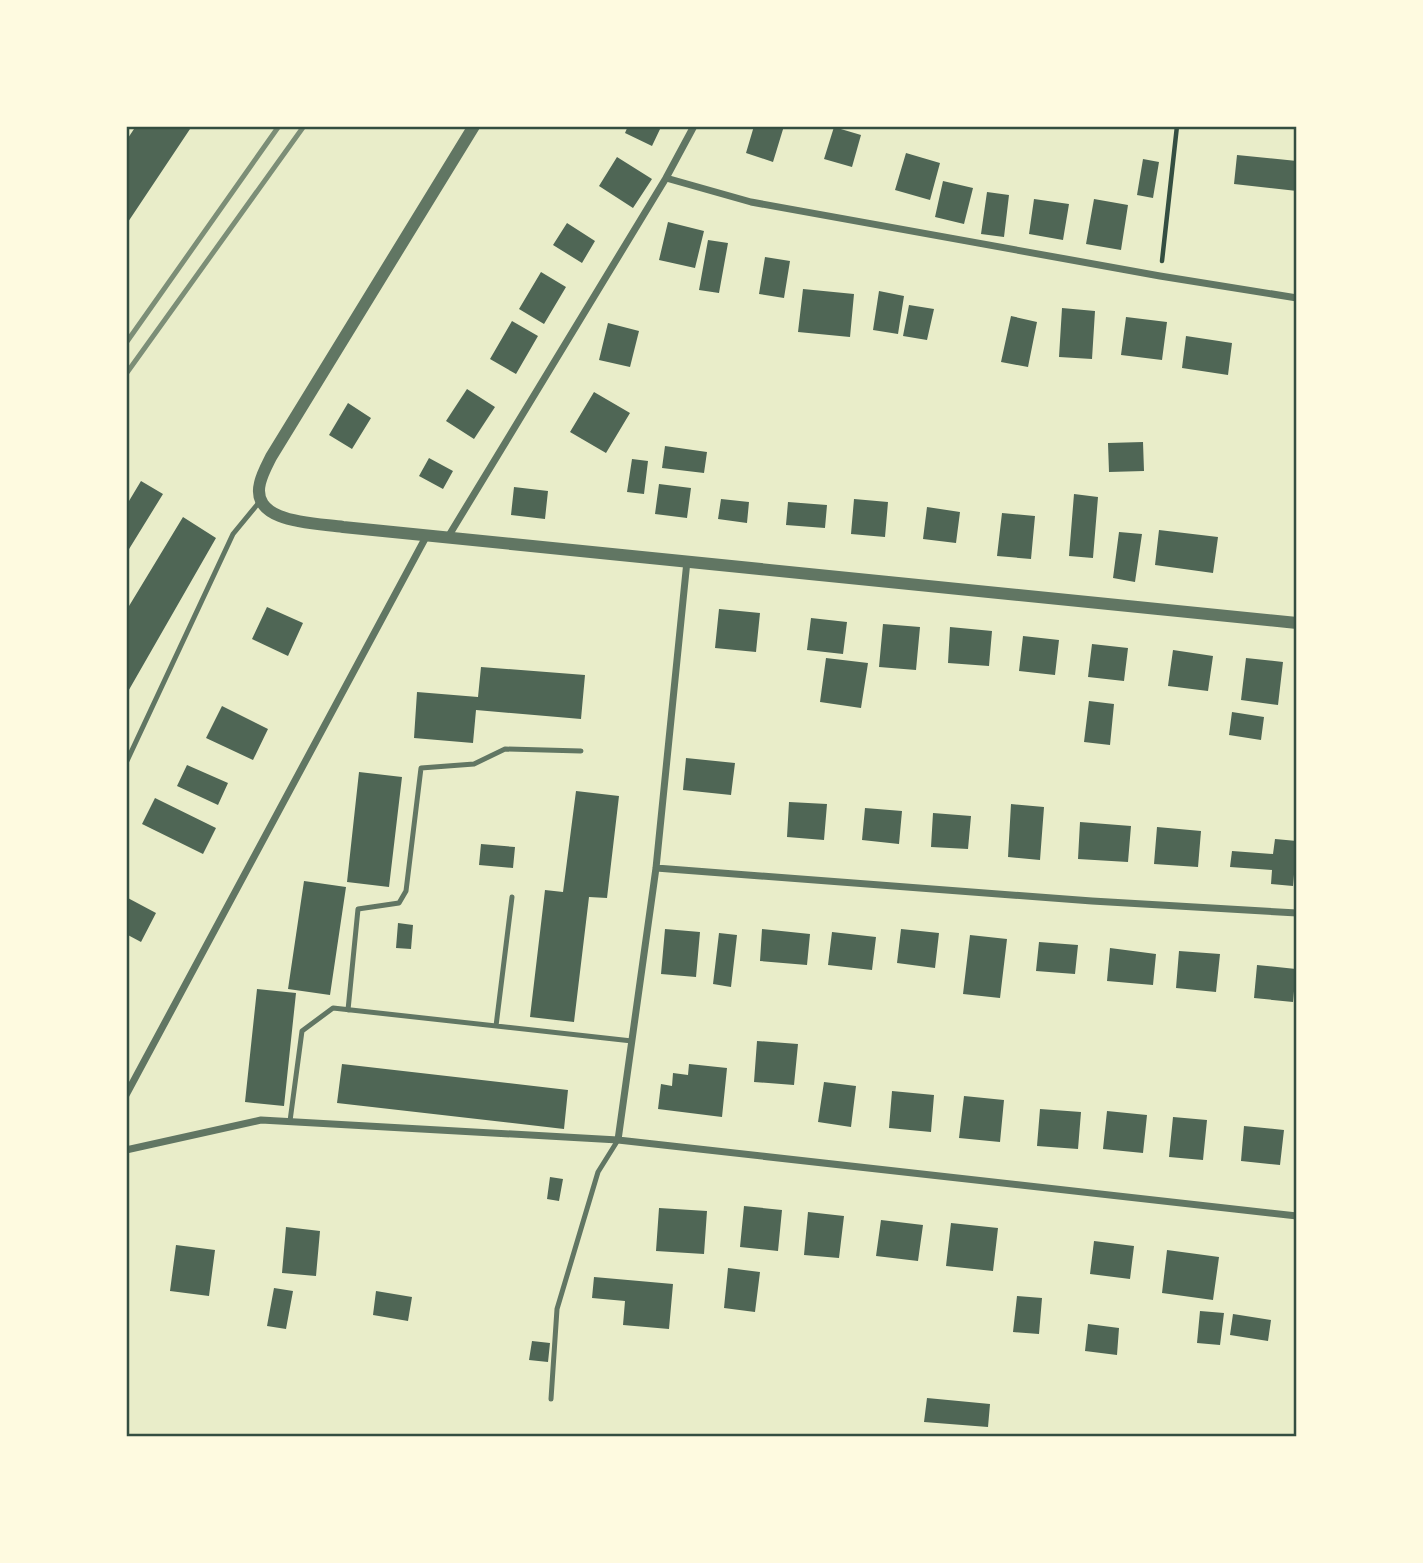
<svg xmlns="http://www.w3.org/2000/svg" width="1423" height="1563" viewBox="0 0 1423 1563" font-family="Mulish,sans-serif">
	<rect width="100%" height="100%" fill="#e9edc9"/>
	<path fill="#4f6655" d="M 136,126 L 192,126 L 126,225 L 126,141 Z
		M 628,126 L 658,126 L 661,127 L 652,146 L 625,133 Z
		M 754,126 L 784,126 L 773,162 L 746,153 Z
		M 834,127 L 861,135 L 852,167 L 824,159 Z
		M 906,153 L 940,163 L 930,200 L 895,190 Z
		M 1237,155 L 1297,161 L 1297,191 L 1234,184 Z
		M 617,157 L 652,179 L 633,208 L 599,186 Z
		M 1143,159 L 1159,162 L 1153,198 L 1137,195 Z
		M 943,181 L 973,188 L 964,224 L 935,217 Z
		M 987,192 L 1009,195 L 1004,237 L 981,234 Z
		M 1034,199 L 1069,204 L 1063,240 L 1029,234 Z
		M 1094,199 L 1128,205 L 1121,250 L 1086,244 Z
		M 668,222 L 704,231 L 695,268 L 659,260 Z
		M 567,223 L 595,241 L 582,263 L 553,245 Z
		M 708,240 L 728,243 L 719,293 L 699,290 Z
		M 765,257 L 790,261 L 784,298 L 759,294 Z
		M 541,272 L 566,287 L 544,324 L 519,309 Z
		M 803,289 L 854,294 L 850,337 L 798,332 Z
		M 879,291 L 904,296 L 898,334 L 873,330 Z
		M 909,305 L 934,309 L 927,340 L 903,336 Z
		M 1062,308 L 1095,311 L 1092,359 L 1059,357 Z
		M 1011,316 L 1037,322 L 1028,367 L 1001,362 Z
		M 1126,317 L 1167,322 L 1162,360 L 1121,355 Z
		M 512,321 L 538,336 L 516,374 L 490,359 Z
		M 608,323 L 639,331 L 630,367 L 599,360 Z
		M 1186,336 L 1232,343 L 1228,375 L 1182,368 Z
		M 467,389 L 495,407 L 474,439 L 446,421 Z
		M 594,392 L 630,413 L 606,453 L 570,432 Z
		M 348,403 L 371,418 L 352,449 L 329,435 Z
		M 1143,442 L 1144,471 L 1109,472 L 1108,443 Z
		M 665,446 L 707,452 L 704,473 L 662,468 Z
		M 429,458 L 453,471 L 443,489 L 419,476 Z
		M 632,459 L 648,461 L 644,494 L 627,492 Z
		M 141,481 L 163,494 L 126,554 L 126,506 Z
		M 659,484 L 691,488 L 687,518 L 655,514 Z
		M 514,487 L 548,491 L 545,519 L 511,515 Z
		M 1074,494 L 1098,497 L 1093,558 L 1069,556 Z
		M 721,499 L 749,502 L 747,523 L 718,519 Z
		M 854,499 L 888,502 L 885,537 L 851,534 Z
		M 788,502 L 827,505 L 825,528 L 786,525 Z
		M 927,507 L 960,512 L 956,543 L 923,539 Z
		M 1002,513 L 1035,516 L 1031,559 L 997,556 Z
		M 183,517 L 216,538 L 126,695 L 126,611 Z
		M 1159,530 L 1218,537 L 1213,573 L 1155,565 Z
		M 1119,532 L 1142,534 L 1135,582 L 1113,578 Z
		M 267,607 L 303,623 L 288,656 L 252,639 Z
		M 719,609 L 760,613 L 756,652 L 715,648 Z
		M 811,618 L 847,622 L 843,654 L 807,650 Z
		M 883,624 L 920,627 L 916,670 L 879,667 Z
		M 950,627 L 992,631 L 989,666 L 948,663 Z
		M 1023,636 L 1059,640 L 1055,675 L 1019,671 Z
		M 1092,644 L 1128,648 L 1124,681 L 1088,677 Z
		M 1173,650 L 1213,656 L 1208,691 L 1168,686 Z
		M 826,658 L 868,663 L 861,708 L 820,702 Z
		M 1246,658 L 1283,662 L 1278,705 L 1241,700 Z
		M 481,667 L 585,675 L 581,719 L 476,710 L 473,743 L 414,738 L 417,692 L 478,697 Z
		M 1089,701 L 1114,704 L 1110,745 L 1084,742 Z
		M 222,706 L 268,729 L 253,760 L 206,738 Z
		M 1232,712 L 1264,717 L 1261,740 L 1229,735 Z
		M 686,758 L 735,763 L 731,795 L 683,790 Z
		M 187,765 L 228,783 L 218,805 L 177,786 Z
		M 359,772 L 402,777 L 389,887 L 347,882 Z
		M 576,791 L 619,796 L 607,898 L 589,897 L 574,1022 L 530,1017 L 545,890 L 563,892 Z
		M 155,798 L 216,828 L 203,854 L 142,824 Z
		M 789,802 L 827,804 L 824,840 L 787,837 Z
		M 1011,804 L 1044,807 L 1040,860 L 1008,857 Z
		M 865,808 L 902,811 L 899,844 L 862,840 Z
		M 933,813 L 971,816 L 968,849 L 931,847 Z
		M 1080,822 L 1131,826 L 1128,862 L 1078,859 Z
		M 1157,827 L 1201,831 L 1198,867 L 1154,864 Z
		M 1275,839 L 1297,841 L 1293,886 L 1271,884 L 1272,870 L 1230,867 L 1232,851 L 1273,854 Z
		M 481,844 L 515,847 L 513,868 L 479,865 Z
		M 304,881 L 346,887 L 330,995 L 288,989 Z
		M 126,897 L 156,913 L 141,942 L 126,934 Z
		M 398,923 L 413,925 L 411,949 L 396,948 Z
		M 665,929 L 700,932 L 696,977 L 661,974 Z
		M 762,929 L 810,934 L 807,965 L 760,961 Z
		M 901,929 L 939,933 L 935,968 L 897,963 Z
		M 832,932 L 876,937 L 872,970 L 828,965 Z
		M 719,933 L 737,935 L 731,987 L 713,984 Z
		M 970,935 L 1007,939 L 1000,998 L 963,994 Z
		M 1039,942 L 1078,945 L 1075,974 L 1036,971 Z
		M 1110,948 L 1156,954 L 1153,985 L 1107,981 Z
		M 1179,951 L 1220,954 L 1216,992 L 1176,988 Z
		M 1257,965 L 1296,969 L 1293,1002 L 1254,998 Z
		M 257,989 L 296,993 L 284,1106 L 245,1102 Z
		M 757,1041 L 798,1044 L 794,1085 L 754,1082 Z
		M 342,1064 L 568,1090 L 564,1129 L 337,1103 Z
		M 689,1064 L 727,1068 L 722,1117 L 658,1109 L 661,1084 L 672,1086 L 673,1073 L 688,1075 Z
		M 824,1082 L 856,1086 L 851,1127 L 818,1122 Z
		M 892,1091 L 934,1095 L 931,1132 L 889,1128 Z
		M 964,1096 L 1004,1100 L 1000,1142 L 959,1138 Z
		M 1040,1109 L 1081,1112 L 1078,1149 L 1037,1146 Z
		M 1107,1111 L 1147,1115 L 1143,1153 L 1103,1149 Z
		M 1173,1117 L 1207,1120 L 1203,1160 L 1169,1157 Z
		M 1244,1126 L 1284,1130 L 1280,1165 L 1241,1161 Z
		M 550,1177 L 563,1179 L 559,1201 L 547,1199 Z
		M 744,1206 L 782,1210 L 778,1251 L 740,1247 Z
		M 659,1208 L 707,1211 L 704,1254 L 656,1251 Z
		M 808,1212 L 844,1216 L 839,1258 L 804,1255 Z
		M 881,1220 L 923,1225 L 918,1261 L 876,1256 Z
		M 951,1223 L 998,1228 L 993,1271 L 946,1266 Z
		M 286,1227 L 320,1231 L 316,1276 L 282,1273 Z
		M 1094,1241 L 1134,1246 L 1130,1279 L 1090,1274 Z
		M 176,1245 L 215,1250 L 209,1296 L 170,1291 Z
		M 1167,1250 L 1219,1257 L 1213,1300 L 1162,1293 Z
		M 728,1268 L 760,1272 L 755,1312 L 724,1308 Z
		M 594,1277 L 673,1284 L 669,1329 L 623,1325 L 625,1301 L 592,1298 Z
		M 274,1288 L 293,1291 L 286,1329 L 267,1326 Z
		M 376,1291 L 412,1297 L 408,1321 L 373,1315 Z
		M 1017,1296 L 1042,1298 L 1039,1334 L 1013,1332 Z
		M 1200,1311 L 1224,1313 L 1220,1345 L 1197,1343 Z
		M 1233,1314 L 1271,1320 L 1268,1341 L 1230,1335 Z
		M 1088,1324 L 1119,1328 L 1117,1355 L 1085,1351 Z
		M 532,1341 L 550,1343 L 548,1362 L 529,1360 Z
		M 927,1398 L 990,1404 L 988,1427 L 924,1422 Z"/>
	<g fill="none" stroke-linecap="round" stroke-linejoin="round">
		<path stroke="#344e41" stroke-width="4.5" d="M 1162,261 L 1177,126"/>
		<path stroke="#617663" stroke-width="5" d="M 126,763 L 233,534 L 261,500
			M 348,1010 L 358,909 L 399,903 L 406,891 L 421,768 L 474,764 L 505,749 L 581,751
			M 496,1026 L 512,897
			M 290,1121 L 302,1031 L 333,1008 L 632,1041
			M 551,1399 L 557,1309 L 598,1172 L 618,1140"/>
		<path stroke="#617663" stroke-width="7" d="M 666,178 L 751,202 L 1160,276 L 1297,298
			M 448,537 L 666,178 L 694,126
			M 656,868 L 1092,901 L 1297,913
			M 126,1095 L 427,535
			M 618,1140 L 656,868 L 687,561
			M 126,1150 L 261,1120 L 618,1140 L 1297,1216"/>
		<path stroke="#617663" stroke-width="12" d="M 474,126 L 271,457 C 267,465 262,474 260,483 C 250,524 317,523 343,527 L 1297,623"/>
		<path stroke="#7c8e77" stroke-width="5" d="M 126,343 L 279,126
			M 126,374 L 304,126"/>
	</g>
	<rect width="1423" height="1563" fill="none" stroke="#fefae0" stroke-width="256"/>
	<rect x="128" y="128" width="1167" height="1307" fill="none" stroke="#344e41" stroke-width="2.5"/>
</svg>
